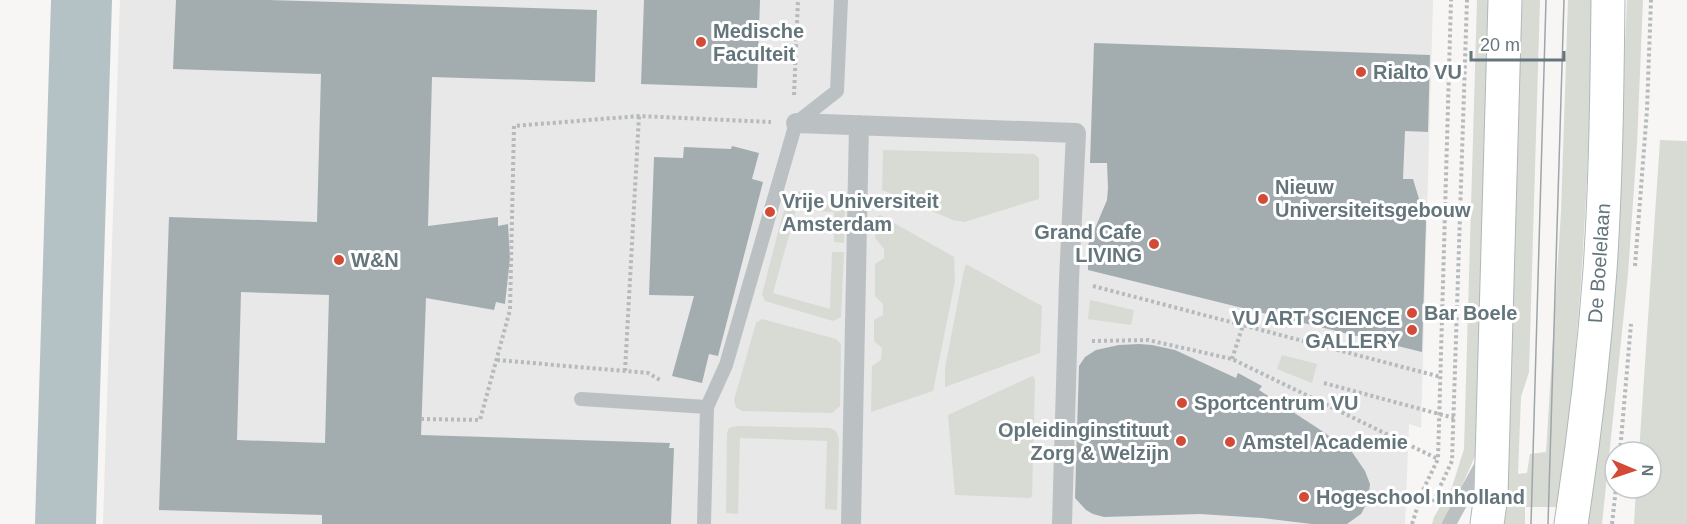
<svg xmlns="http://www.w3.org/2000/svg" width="1687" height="524" viewBox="0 0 1687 524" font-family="Arial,sans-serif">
	<rect width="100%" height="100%" fill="#f7f6f4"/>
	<path fill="#e7e8e7" d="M 120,0 L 1433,0 L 1421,428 L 1409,424 L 1405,524 L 103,524 Z"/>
	<path fill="#d7dbd4" d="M 1477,0 L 1490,0 L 1476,454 L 1448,517 L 1443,524 L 1432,524 L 1434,517 L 1452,487 L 1464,449 Z
		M 1522,0 L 1540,0 L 1529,372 L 1521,397 L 1518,474 L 1527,473 L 1530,454 L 1546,452 L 1561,212 L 1568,0 L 1594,0 C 1588,170 1582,339 1558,507 L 1525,507 L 1525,524 L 1504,524 L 1508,491 Z
		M 1627,0 L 1643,0 L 1637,145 L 1628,274 L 1602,524 L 1586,524 L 1590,508 L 1603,411 L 1618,209 Z
		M 1660,140 L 1687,141 L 1687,524 L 1634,524 L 1636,488 L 1651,488 L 1651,452 L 1639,452 Z
		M 883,150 L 1034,154 L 1039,158 L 1039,199 L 964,222 L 953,220 L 882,190 Z
		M 799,191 L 811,203 L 831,205 L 838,201 L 845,207 L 844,243 L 834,242 L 834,212 L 796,210 L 773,293 L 830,309 L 832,252 L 844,252 L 841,317 L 833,321 L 765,301 L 762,294 L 783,213 Z
		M 880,215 L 954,257 L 955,281 L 933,391 L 871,412 L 872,366 L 881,360 L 882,348 L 874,341 L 874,320 L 883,315 L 883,304 L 875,296 L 875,264 L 884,258 L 884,249 L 875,238 L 876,217 Z
		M 966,264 L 1042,306 L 1040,353 L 945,387 L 945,368 L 964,270 Z
		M 1090,300 L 1134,310 L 1131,325 L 1088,319 Z
		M 762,319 L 836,339 L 841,344 L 840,406 L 832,413 L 742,411 L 736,407 L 734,400 L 756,323 Z
		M 1282,355 L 1317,364 L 1312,383 L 1277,369 Z
		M 1032,376 L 1034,377 L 1035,381 L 1032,497 L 1029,498 L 955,495 L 948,415 Z
		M 736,426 L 830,428 L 836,431 L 839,439 L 837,510 L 825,509 L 827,441 L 740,438 L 738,514 L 726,513 L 727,433 L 729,428 Z"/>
	<path fill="#b5c2c5" d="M 51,0 L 112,0 L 96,524 L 35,524 Z"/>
	<path fill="#a3adb0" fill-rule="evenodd" d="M 176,0 L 269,0 L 597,10 L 595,82 L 432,77 L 428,226 L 498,217 L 498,226 L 508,224 L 510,258 L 505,304 L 496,302 L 494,310 L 426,298 L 421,435 L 670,443 L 669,448 L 674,448 L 671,524 L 322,524 L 322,515 L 159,510 L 169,217 L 317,222 L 321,74 L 173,69 ZM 241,292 L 329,295 L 325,443 L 237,440 Z
		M 644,0 L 760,0 L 757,88 L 641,84 Z
		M 1094,43 L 1430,55 L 1428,132 L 1405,131 L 1403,179 L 1413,179 L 1426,222 L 1422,352 L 1088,270 L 1088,245 L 1107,200 L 1108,188 L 1107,163 L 1090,163 Z
		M 732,146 L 759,153 L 752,179 L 763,182 L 718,356 L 709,354 L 702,383 L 672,376 L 694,296 L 649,295 L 654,157 L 683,158 L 684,147 L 731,149 Z
		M 1139,344 L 1152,345 L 1175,350 L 1236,378 L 1238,373 L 1262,386 L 1259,390 L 1316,427 L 1352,452 L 1365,471 L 1370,484 L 1368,501 L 1361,514 L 1347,524 L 1312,524 L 1262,518 L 1200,514 L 1104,517 L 1093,514 L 1086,510 L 1075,498 L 1079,366 L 1085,357 L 1096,350 L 1119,345 Z"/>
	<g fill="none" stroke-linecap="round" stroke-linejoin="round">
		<g stroke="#b0b7ba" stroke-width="35">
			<path id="secondary" d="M 1487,524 L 1491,495 L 1505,0
				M 1571,524 C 1584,440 1594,355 1600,270 C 1606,180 1607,90 1608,0"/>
		</g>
		<path stroke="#b6babc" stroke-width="4" stroke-dasharray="3 3" stroke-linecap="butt" d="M 794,95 L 798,0
			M 1635,266 L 1647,110 L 1651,0
			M 1093,286 L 1441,377
			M 1092,341 L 1148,340 L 1232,359 L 1438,459
			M 1232,359 L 1243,325
			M 497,360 L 648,373 L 662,381
			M 625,371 L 639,116
			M 1324,383 L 1454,418
			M 421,419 L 480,420 L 510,310 L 514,126 L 639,116 L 771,122
			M 1620,452 L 1631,324
			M 1433,502 L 1452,461 L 1467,0
			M 1412,524 L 1423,490 L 1438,459 L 1451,0
			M 1612,524 L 1616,488"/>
		<path stroke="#bbc1c3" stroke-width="14" d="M 581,399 L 707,407
			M 704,524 L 707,407 L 726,365 L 796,123 L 837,91 L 841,0
			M 1449,524 L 1484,460"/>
		<path stroke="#bbc1c3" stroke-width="20" d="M 796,123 L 1076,133 L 1069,280 L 1062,524
			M 851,524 L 859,125"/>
		<use href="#secondary" stroke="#fff" stroke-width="33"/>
		<path stroke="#9ea6a9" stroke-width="1.5" d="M 1531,524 L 1546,0
			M 1548,524 L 1564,0"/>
	</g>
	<g fill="#d34b37" stroke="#fff" stroke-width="2">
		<circle cx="701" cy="42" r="6"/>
		<circle cx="1361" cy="72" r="6"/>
		<circle cx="1263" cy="199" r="6"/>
		<circle cx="770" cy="212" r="6"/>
		<circle cx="1154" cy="244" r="6"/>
		<circle cx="339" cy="260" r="6"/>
		<circle cx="1412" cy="313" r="6"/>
		<circle cx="1412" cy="330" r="6"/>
		<circle cx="1182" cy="403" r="6"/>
		<circle cx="1181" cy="441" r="6"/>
		<circle cx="1230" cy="442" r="6"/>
		<circle cx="1304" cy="497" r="6"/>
	</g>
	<g text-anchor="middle" stroke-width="6" stroke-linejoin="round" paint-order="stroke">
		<g font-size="20" font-weight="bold" fill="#64757c" stroke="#fff" text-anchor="start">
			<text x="713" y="38">Medische<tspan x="713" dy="23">Faculteit</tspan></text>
			<text x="1373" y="79">Rialto VU</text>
			<text x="1275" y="194">Nieuw<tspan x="1275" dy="23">Universiteitsgebouw</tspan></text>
			<text x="782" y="208">Vrije Universiteit<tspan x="782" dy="23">Amsterdam</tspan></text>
			<text x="1142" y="239" text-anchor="end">Grand Cafe<tspan x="1142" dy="23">LIVING</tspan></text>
			<text x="351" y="267">W&amp;N</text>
			<text x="1424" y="320">Bar Boele</text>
			<text x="1400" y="325" text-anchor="end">VU ART SCIENCE<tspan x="1400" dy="23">GALLERY</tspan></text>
			<text x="1194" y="410">Sportcentrum VU</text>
			<text x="1169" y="437" text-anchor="end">Opleidinginstituut<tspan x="1169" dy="23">Zorg &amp; Welzijn</tspan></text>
			<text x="1242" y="449">Amstel Academie</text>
			<text x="1316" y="504">Hogeschool Inholland</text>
		</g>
		<g font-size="20" fill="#64757c" stroke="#fff">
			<text transform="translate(1599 263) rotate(-86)" y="7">De Boelelaan</text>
		</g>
	</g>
	<g transform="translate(1633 470) rotate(92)"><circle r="28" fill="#ffffff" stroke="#c1c8cb" stroke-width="1.5"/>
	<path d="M0-4.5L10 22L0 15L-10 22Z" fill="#d34b37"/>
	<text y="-9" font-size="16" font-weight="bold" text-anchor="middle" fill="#64757c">N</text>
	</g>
	<path d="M1471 51v9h93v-9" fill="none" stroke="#64757c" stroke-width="3"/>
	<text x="1480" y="51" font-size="18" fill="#64757c" stroke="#ffffff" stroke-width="4.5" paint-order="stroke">20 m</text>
</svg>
